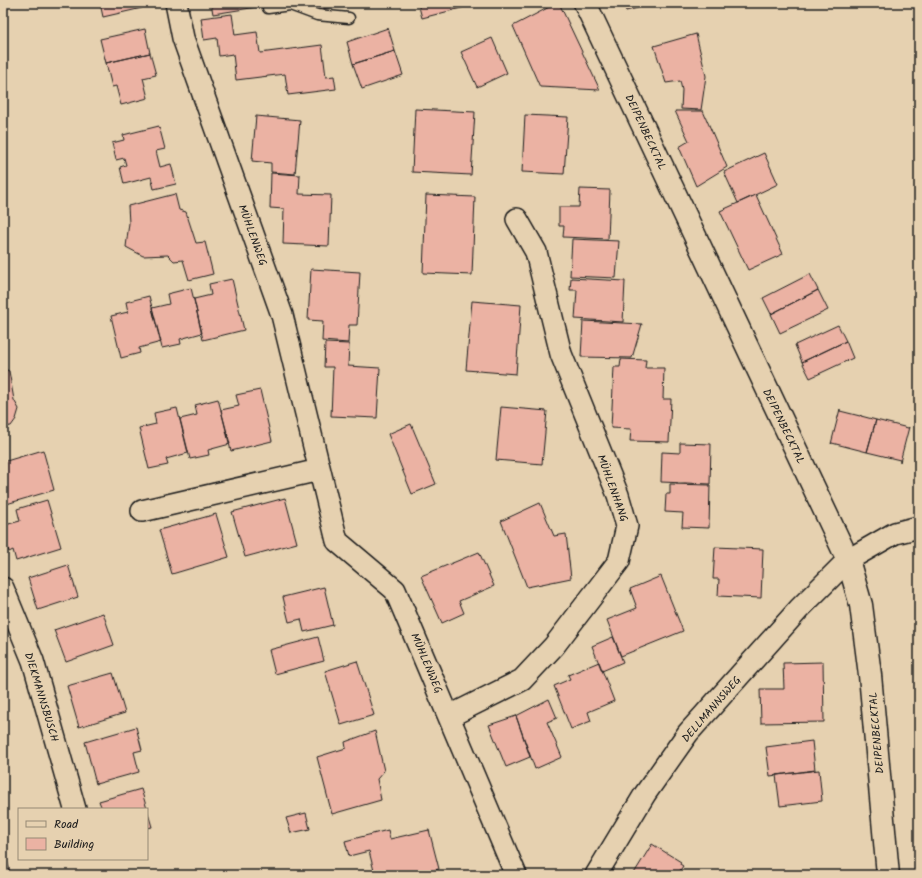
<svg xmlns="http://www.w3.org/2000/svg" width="922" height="878" viewBox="0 0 922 878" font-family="Kalam,sans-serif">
	<rect width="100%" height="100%" fill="#e6d1b0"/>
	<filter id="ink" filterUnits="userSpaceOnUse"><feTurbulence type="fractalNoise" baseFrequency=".025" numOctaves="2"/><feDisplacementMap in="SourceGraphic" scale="8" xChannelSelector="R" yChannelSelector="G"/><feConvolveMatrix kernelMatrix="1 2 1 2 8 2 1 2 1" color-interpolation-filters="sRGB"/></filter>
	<g filter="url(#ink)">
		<path fill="#ebb2a3" stroke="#1c1c1c" d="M 100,3 L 140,3 L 142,8 L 103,17 Z
			M 211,3 L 256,3 L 257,7 L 213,14 Z
			M 313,3 L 364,3 L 314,10 Z
			M 418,3 L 468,3 L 469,6 L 422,18 Z
			M 557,3 L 559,3 L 600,90 L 540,87 L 513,26 Z
			M 624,3 L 657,3 L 626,11 Z
			M 232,14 L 235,35 L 257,32 L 260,53 L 322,45 L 326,77 L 334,76 L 336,89 L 288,95 L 285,74 L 236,80 L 233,54 L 219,56 L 217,38 L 204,40 L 201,18 Z
			M 388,28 L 395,51 L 353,64 L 347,42 Z
			M 145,29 L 150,53 L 106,63 L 100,39 Z
			M 696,34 L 706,76 L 701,110 L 681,109 L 682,90 L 680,81 L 666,83 L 654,46 Z
			M 492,38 L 507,73 L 477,87 L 461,52 Z
			M 395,51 L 403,75 L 362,89 L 353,64 Z
			M 150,53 L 156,75 L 143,78 L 148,98 L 121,105 L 116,86 L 112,87 L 106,63 Z
			M 415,109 L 475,112 L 471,175 L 412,172 Z
			M 675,111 L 703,111 L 727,167 L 696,186 L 679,147 L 689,141 Z
			M 525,115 L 568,117 L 564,174 L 522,172 Z
			M 256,116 L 300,120 L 295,174 L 271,172 L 271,163 L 252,161 Z
			M 159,126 L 165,149 L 156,151 L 160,167 L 171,164 L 176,184 L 154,189 L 151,177 L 124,184 L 120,167 L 126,165 L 124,158 L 116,160 L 112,143 L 124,140 L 123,135 Z
			M 764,153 L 778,184 L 738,203 L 724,172 Z
			M 271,173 L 300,175 L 299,194 L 331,195 L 329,246 L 283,244 L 284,209 L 270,208 Z
			M 580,189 L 610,190 L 608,239 L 563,237 L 564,226 L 559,226 L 559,207 L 579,207 Z
			M 175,194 L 179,210 L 186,212 L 196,243 L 205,242 L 213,274 L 189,280 L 183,260 L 174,261 L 168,255 L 143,256 L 126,247 L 129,223 L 128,206 Z
			M 426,195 L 475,197 L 472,275 L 423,273 Z
			M 756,195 L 783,254 L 748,270 L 720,211 Z
			M 572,239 L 619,241 L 616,278 L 570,276 Z
			M 311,269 L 360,272 L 357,325 L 349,325 L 348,343 L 322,341 L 323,321 L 308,320 Z
			M 810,274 L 818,290 L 771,314 L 763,298 Z
			M 571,278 L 625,281 L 623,322 L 575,319 L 577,290 L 570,290 Z
			M 232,279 L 244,330 L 203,340 L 194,299 L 211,295 L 209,284 Z
			M 191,288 L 202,333 L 180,339 L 181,344 L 162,348 L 152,308 L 169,304 L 167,294 Z
			M 818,290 L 828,310 L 780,333 L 771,314 Z
			M 149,296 L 161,342 L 139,348 L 140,353 L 121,358 L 111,316 L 128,312 L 126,302 Z
			M 472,301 L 521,305 L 516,374 L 466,370 Z
			M 583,321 L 642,324 L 632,358 L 581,357 Z
			M 838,325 L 846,341 L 802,362 L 795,345 Z
			M 846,341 L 853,358 L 810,378 L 802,362 Z
			M 325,343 L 349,344 L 348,366 L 380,368 L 377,418 L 331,416 L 333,367 L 324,367 Z
			M 621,359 L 646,360 L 645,368 L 664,368 L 663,399 L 671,399 L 669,442 L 630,441 L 631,429 L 611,428 L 614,367 L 620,367 Z
			M 3,368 L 9,371 L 14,400 L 19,409 L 16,419 L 11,426 L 3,427 Z
			M 260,390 L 272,441 L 231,451 L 221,410 L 239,406 L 236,395 Z
			M 218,399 L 230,444 L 208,450 L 209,455 L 190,459 L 180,419 L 197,415 L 195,405 Z
			M 501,407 L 547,411 L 542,464 L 496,460 Z
			M 177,408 L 188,453 L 166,459 L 168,465 L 149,469 L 139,428 L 156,424 L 154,413 Z
			M 840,409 L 840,411 L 860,416 L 861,415 L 861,416 L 876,420 L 867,452 L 832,443 L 831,444 Z
			M 876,420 L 908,428 L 909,427 L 900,462 L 900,460 L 867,452 Z
			M 411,424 L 436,484 L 412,494 L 388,434 Z
			M 680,443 L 711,444 L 710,484 L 661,482 L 662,452 L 680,453 Z
			M 43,450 L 54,490 L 3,505 L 3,462 Z
			M 670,484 L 710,485 L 709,528 L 682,527 L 683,513 L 665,512 L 666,494 L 670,494 Z
			M 285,498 L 297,543 L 245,557 L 232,512 Z
			M 47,500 L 61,547 L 16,561 L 13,550 L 9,552 L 4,535 L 7,534 L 5,525 L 20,521 L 17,509 Z
			M 540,503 L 554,536 L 566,534 L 571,578 L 527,587 L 501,521 Z
			M 216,514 L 229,557 L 172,574 L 159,530 Z
			M 715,547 L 763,549 L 761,598 L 718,596 L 719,579 L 713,579 Z
			M 479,552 L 494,586 L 459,601 L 464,613 L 442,623 L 421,576 Z
			M 68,565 L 78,597 L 38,610 L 28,578 Z
			M 661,576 L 683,631 L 621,656 L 607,620 L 637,608 L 630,589 Z
			M 324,587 L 333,625 L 304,632 L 301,619 L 289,622 L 283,597 Z
			M 103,613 L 114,645 L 66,662 L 54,630 Z
			M 318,637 L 324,661 L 275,674 L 269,650 Z
			M 613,637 L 623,662 L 602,671 L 592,646 Z
			M 357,661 L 374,715 L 341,725 L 325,671 Z
			M 599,662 L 614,701 L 588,712 L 591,721 L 571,729 L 554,686 L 570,679 L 568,675 Z
			M 823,662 L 824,722 L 761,723 L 760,689 L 784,689 L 783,663 Z
			M 113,673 L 125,713 L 79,727 L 67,686 Z
			M 549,699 L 557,718 L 547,722 L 562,757 L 535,769 L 516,716 Z
			M 516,716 L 530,757 L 506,767 L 489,725 Z
			M 136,727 L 142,750 L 134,752 L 139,772 L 96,784 L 85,742 Z
			M 375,731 L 384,771 L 377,779 L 381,800 L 332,814 L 317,757 L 346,748 L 345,742 Z
			M 812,741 L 815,770 L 770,776 L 766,747 Z
			M 819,770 L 822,801 L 780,806 L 776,775 Z
			M 141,789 L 147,809 L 102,809 L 99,801 Z
			M 147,810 L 152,827 L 147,828 Z
			M 306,813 L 310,829 L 291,833 L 286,818 Z
			M 388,830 L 390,839 L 429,830 L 439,869 L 415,875 L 375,875 L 369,851 L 349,856 L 345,841 Z
			M 652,844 L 681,862 L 680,864 L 683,866 L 677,875 L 633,875 Z
			M 3,846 L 11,875 L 3,875 Z"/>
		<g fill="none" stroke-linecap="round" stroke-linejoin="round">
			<g stroke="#1c1c1c" stroke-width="13">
				<path id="lane" d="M 290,5 L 317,15 L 349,18
					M 268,8 L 290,5"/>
			</g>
			<g stroke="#1c1c1c" stroke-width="24">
				<path id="street" d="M 176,3 L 183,38 L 282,315 L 337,541 L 395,590 L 516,875
					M 142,511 L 319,470
					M 3,588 L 33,661 L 75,809
					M 450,716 L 522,680 L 554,646 L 619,561 L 627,526 L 618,495 L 561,354 L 536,252 L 517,219
					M 596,875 L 645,794 L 688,733 L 799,609 L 848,560 L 895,533 L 919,527"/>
			</g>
			<g stroke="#1c1c1c" stroke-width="25">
				<path id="secondary" d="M 585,3 L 848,560 L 861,605 L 870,675 L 888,875"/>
			</g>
			<use href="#lane" stroke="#e6d1b0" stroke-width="10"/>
			<use href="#street" stroke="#e6d1b0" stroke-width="21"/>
			<use href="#secondary" stroke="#e6d1b0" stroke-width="22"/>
		</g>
	</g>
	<g text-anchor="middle" stroke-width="4" stroke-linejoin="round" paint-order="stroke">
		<g font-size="11" fill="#1c1c1c" stroke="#e6d1b0">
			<text transform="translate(646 132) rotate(65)" y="4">DEIPENBECKTAL</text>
			<text transform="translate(253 235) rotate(70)" y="4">MÜHLENWEG</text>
			<text transform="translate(784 426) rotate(64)" y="4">DEIPENBECKTAL</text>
			<text transform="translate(613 488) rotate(70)" y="4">MÜHLENHANG</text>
			<text transform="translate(427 663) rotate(67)" y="4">MÜHLENWEG</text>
			<text transform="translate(42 697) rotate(73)" y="4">DIEKMANNSBUSCH</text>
			<text transform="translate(711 709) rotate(-49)" y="4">DELLMANNSWEG</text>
			<text transform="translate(876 733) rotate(-95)" y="4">DEIPENBECKTAL</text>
		</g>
	</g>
	<rect width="922" height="878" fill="none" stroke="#e6d1b0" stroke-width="16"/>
	<rect x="8" y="8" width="906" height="862" fill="none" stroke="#1c1c1c" stroke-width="1.5" filter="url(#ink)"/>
	<rect x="18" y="808" width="130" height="52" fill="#e6d1b0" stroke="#958975"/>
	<rect x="26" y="821" width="20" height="6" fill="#e6d1b0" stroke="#958975"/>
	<text x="54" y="828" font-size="12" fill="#1c1c1c">Road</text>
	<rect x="26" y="838" width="20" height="12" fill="#ebb2a3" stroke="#958975"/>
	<text x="54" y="848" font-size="12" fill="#1c1c1c">Building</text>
</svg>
